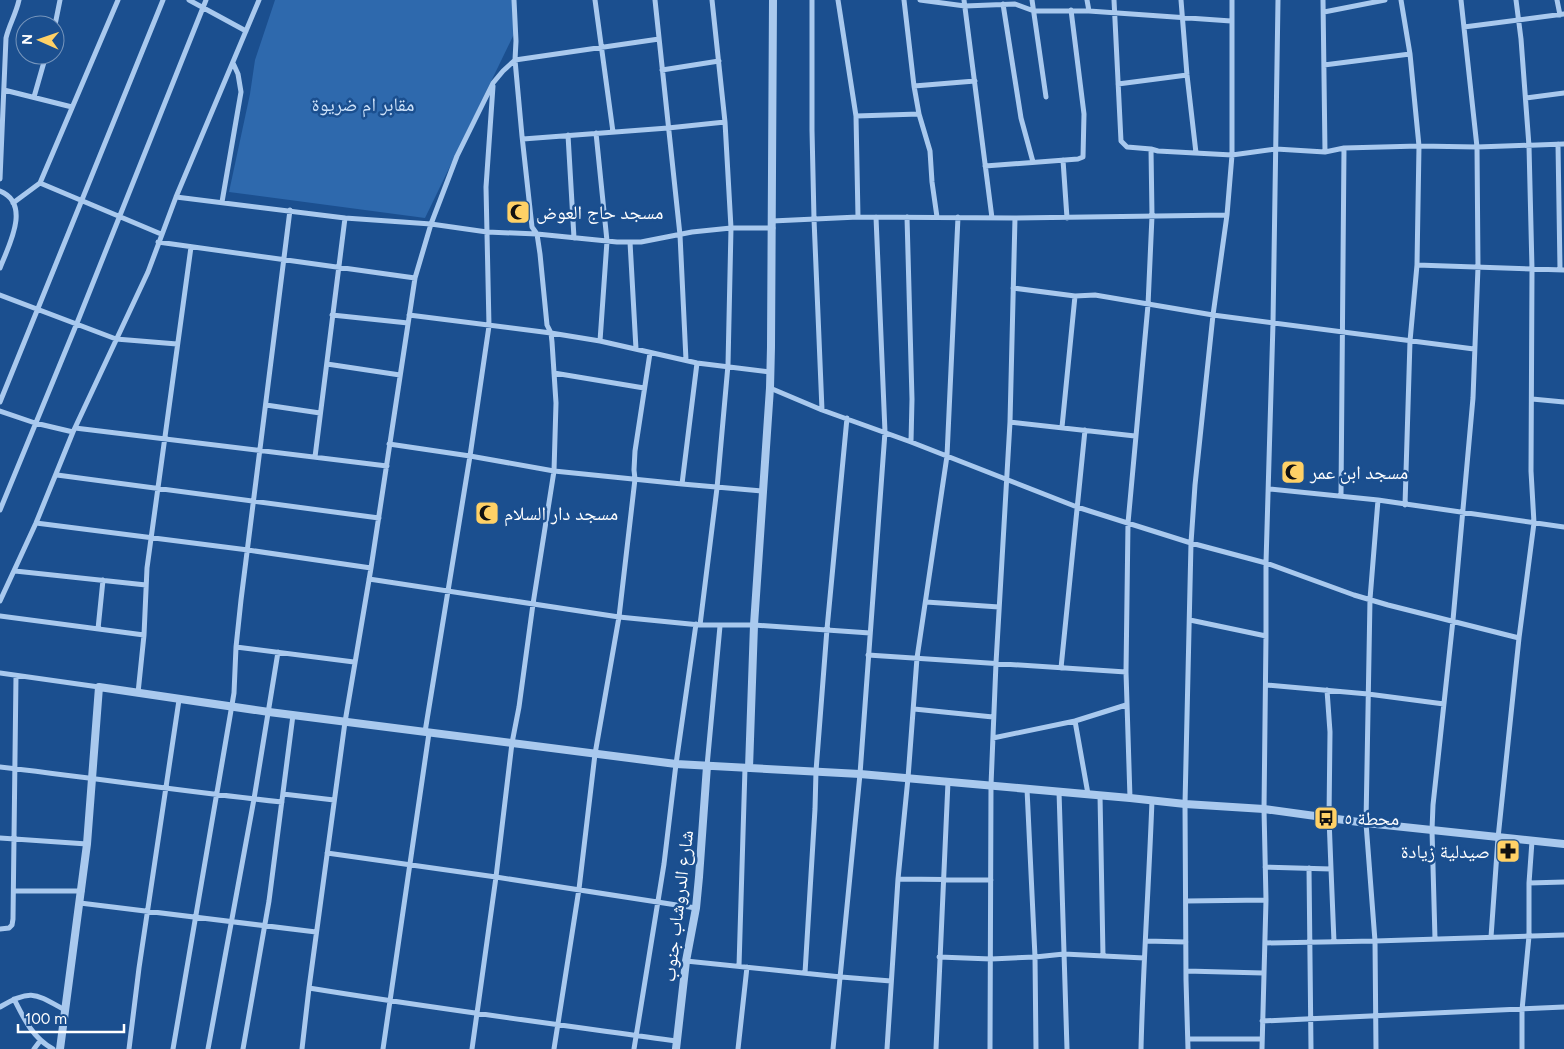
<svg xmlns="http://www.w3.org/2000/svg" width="1564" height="1049" viewBox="0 0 1564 1049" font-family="Figtree,'Noto Naskh Arabic',sans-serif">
	<rect width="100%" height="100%" fill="#1b4f8f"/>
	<path fill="#2e69ad" d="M 275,0 L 512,0 L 514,34 L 425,218 L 229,192 L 250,94 L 255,60 Z"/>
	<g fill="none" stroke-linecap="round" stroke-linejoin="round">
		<path stroke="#a9c9ee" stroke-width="5" d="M 189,0 L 246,31
			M 595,0 L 613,132
			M 655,0 L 680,235 L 686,360
			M 812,0 L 812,130 L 814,219 L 822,410
			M 838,0 L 856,116 L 858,217
			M 904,0 L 914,86 L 919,114 L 930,151 L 932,182 L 937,217
			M 920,0 L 965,6 L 1015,4 L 1034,11 L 1089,11 L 1231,21
			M 964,0 L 992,218
			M 1032,0 L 1046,97
			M 1087,0 L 1089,11
			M 1114,0 L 1121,141 L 1127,147 L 1151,149
			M 1181,0 L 1187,75 L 1196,153
			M 1323,0 L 1325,152
			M 1401,0 L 1410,54 L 1419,146 L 1417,265 L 1410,341 L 1405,505
			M 1557,0 L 1560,15
			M 1003,4 L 1021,118 L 1033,162
			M 1324,12 L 1385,0
			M 55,25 L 60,0
			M 1464,27 L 1564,14
			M 1324,65 L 1410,54
			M 662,70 L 719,61
			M 1118,84 L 1187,75
			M 914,86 L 975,81
			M 4,90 L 72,107
			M 34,97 L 46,55
			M 1526,98 L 1564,93
			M 856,116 L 919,114
			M 596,133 L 607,241 L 600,341
			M 568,135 L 574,238
			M 523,139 L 668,128 L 725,122
			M 1558,144 L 1560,269
			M 1063,160 L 1067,218
			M 985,166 L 1078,159 L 1083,157 L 1084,114 L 1071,10
			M 0,179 L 6,38 C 9,25 16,14 19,0
			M 40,183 L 161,234
			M 0,191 C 32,204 8,247 0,268
			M 176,197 L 345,218 L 431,224 L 487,232 L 537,234 L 617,242 L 641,242 L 692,232 L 731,228 L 773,228
			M 222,202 L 241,92 L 238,74 L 233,63
			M 13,203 L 40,183 L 118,0
			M 907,217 L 912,399 L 911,442
			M 772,221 L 858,217 L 1015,218
			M 158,242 L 415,278
			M 630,242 L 636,349
			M 1417,265 L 1564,270
			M 1013,288 L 1075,296 L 1095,295 L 1213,315 L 1474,349
			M 0,295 L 116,339 L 177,344
			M 332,315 L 408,323
			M 409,315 L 551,333 L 600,341 L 697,363 L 770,372
			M 327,364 L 400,375
			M 554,373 L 644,388
			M 770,388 L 822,410 L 911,442 L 1077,507 L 1191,543 L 1266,563 L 1354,595 L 1388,605 L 1519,638
			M 1532,399 L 1564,402
			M 0,402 L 163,0
			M 266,405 L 320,413
			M 0,411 L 35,423 L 73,432
			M 1010,422 L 1135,436
			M 1062,427 L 1075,296
			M 75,428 L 387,466
			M 389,444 L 470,456 L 554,471 L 682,484 L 762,491
			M 315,457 L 345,218
			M 57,475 L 379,518
			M 682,484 L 697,363
			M 1269,489 L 1378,500 L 1564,527
			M 1341,496 L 1344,148
			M 0,510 L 77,323 L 206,0
			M 36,523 L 248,550 L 371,568
			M 15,571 L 146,585
			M 369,579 L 619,617 L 700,625 L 754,625 L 870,633
			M 0,601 L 36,523 L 73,432 L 148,272 L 176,197 L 259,0
			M 926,602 L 999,607
			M 0,616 L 144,635
			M 1190,620 L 1266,636
			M 700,625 L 717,488 L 728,365 L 731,228 L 725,122 L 712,0
			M 98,629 L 103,580
			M 236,647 L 354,662
			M 868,655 L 1126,672
			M 1061,668 L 1085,430
			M 0,673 L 99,687
			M 1266,685 L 1368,694 L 1444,704
			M 1327,690 L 1330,732 L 1329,818 L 1331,869 L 1334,942
			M 138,693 L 144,635 L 147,568 L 191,247
			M 914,709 L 993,717
			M 1075,721 L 1088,794
			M 425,732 L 470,456 L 489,326 L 486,187 L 493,86
			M 993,738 L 1075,721 L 1126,705
			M 707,766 L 720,626
			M 0,767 C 94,778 188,792 282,802
			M 1027,789 L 1035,957 L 1036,1049
			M 1059,791 L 1067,1049
			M 283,794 L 334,800
			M 1100,795 L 1103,956
			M 1130,798 L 1126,672 L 1128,523 L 1148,305 L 1152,216 L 1151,149 L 1158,151 L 1232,155 L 1276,149 L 1325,152 L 1344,148 L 1419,146 L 1477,147 L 1564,144
			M 0,838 L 87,844
			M 327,853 L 496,877 L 696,908
			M 1265,867 L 1331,869
			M 1309,868 L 1311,1049
			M 898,879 L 991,880
			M 1529,883 L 1564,882
			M 14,891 L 82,891
			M 1186,901 L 1266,900
			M 80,903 L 316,932
			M 0,929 L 9,928 L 12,925 L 13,919 L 16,676
			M 1491,937 L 1498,838 L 1519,638 L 1534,523 L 1531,471 L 1532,269 L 1529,146 L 1521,39 L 1516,0
			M 1435,939 L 1432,830 L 1433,805 L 1453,620 L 1473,398 L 1478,267 L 1477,147 L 1461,0
			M 1146,941 L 1186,942
			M 1265,943 L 1375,941 L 1564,935
			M 939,957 L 991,959 L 1035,957 L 1064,954 L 1144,958
			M 686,961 L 841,977 L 891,981
			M 739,966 L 745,768
			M 1186,971 L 1263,973
			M 805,973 L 815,809 L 816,771 L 827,629 L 847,418
			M 309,988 C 431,1008 554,1024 677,1041
			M 14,999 C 24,1019 33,1038 53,1049
			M 0,1007 C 31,988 36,994 65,1010
			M 1262,1021 L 1564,1007
			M 1188,1039 L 1262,1039
			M 34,1049 L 40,1041
			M 129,1049 L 139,968 L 179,700
			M 173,1049 L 234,693 L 236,647 L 241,600 L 290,210
			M 208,1049 L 254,799 L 278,652
			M 243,1049 L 269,901 L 293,715
			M 302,1049 L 309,988 L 345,722 L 371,568 L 415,278 L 431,224 L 457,156 L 493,83 L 503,71 L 515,60 L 659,39
			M 383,1049 L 429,733
			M 472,1049 L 496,877 L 512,743 L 519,707 L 533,604 L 554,471 L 556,403 L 552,342 L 551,333 L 547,325 L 540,254 L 537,234 L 532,227 L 522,136 L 515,60 L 516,41 L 514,0
			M 554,1049 L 579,889 L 595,754 L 619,617 L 635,479 L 634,470 L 635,451 L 650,353
			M 634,1049 L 664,864 L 676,764 L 696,624
			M 738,1049 L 747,967
			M 833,1049 L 860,774 L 885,432 L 876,217
			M 887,1049 L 898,879 L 908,778 L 917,658 L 947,456 L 958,217
			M 936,1049 L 948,782
			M 990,1049 L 991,785 L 996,663 L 1010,422 L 1015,218 L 1227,215
			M 1141,1049 C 1143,966 1149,883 1152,800
			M 1188,1049 L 1186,980 L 1185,804 L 1191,543 L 1195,485 L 1213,315 L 1227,215 L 1232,155 L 1232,0
			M 1262,1049 L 1266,900 L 1264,809 L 1266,636 L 1266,563 L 1273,323 L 1278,0
			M 1376,1049 L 1375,941 L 1366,823 L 1370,599 L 1378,500
			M 1522,1049 L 1522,1010 L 1529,936 L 1529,883 L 1532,841"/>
		<path stroke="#a9c9ee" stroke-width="8" d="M 749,768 L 754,625 L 770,388 L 771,347 L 773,0
			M 60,1049 L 87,844 L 99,687 L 269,712 L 676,764 L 860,774 L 1130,798 L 1185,804 L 1264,809 L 1366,823 L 1564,844
			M 676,1049 L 686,961 L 696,908 L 699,877 L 707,766"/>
	</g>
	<defs>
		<g id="mosque-square" transform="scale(1.25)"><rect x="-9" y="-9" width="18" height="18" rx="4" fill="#ffd166" stroke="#1b4f8f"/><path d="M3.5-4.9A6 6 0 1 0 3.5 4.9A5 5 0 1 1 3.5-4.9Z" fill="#111"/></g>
		<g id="bus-square" transform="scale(1.25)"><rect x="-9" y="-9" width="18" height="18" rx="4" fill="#ffd166" stroke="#1b4f8f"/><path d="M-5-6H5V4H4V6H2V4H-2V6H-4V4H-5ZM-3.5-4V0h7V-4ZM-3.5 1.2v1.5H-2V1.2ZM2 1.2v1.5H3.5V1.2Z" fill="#111"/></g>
		<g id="pharmacy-square" transform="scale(1.25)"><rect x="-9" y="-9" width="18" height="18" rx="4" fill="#ffd166" stroke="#1b4f8f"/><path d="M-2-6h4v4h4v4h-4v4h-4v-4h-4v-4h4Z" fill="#111"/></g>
	</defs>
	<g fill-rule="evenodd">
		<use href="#mosque-square" x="518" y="212"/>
		<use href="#mosque-square" x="1293" y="472"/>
		<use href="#mosque-square" x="487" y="513"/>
		<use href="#bus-square" x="1326" y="818"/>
		<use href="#pharmacy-square" x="1508" y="851"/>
	</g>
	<g text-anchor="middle" stroke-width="5" stroke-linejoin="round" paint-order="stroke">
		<g font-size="19" fill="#cfe3fa" stroke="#1b4f8f">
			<text x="363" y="111">مقابر ام ضريوة</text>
		</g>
		<g font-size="19" fill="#fff" stroke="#1b4f8f" text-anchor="start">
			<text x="536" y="219">مسجد حاج العوض</text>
			<text x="1310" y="479">مسجد ابن عمر</text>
			<text x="504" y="520">مسجد دار السلام</text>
			<text x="1344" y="825">محطة ٥</text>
			<text x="1490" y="858" text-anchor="end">صيدلية زيادة</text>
		</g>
		<g font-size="19" fill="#fff" stroke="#1b4f8f">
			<text transform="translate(677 906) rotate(-83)" y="7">شارع الدروشاب جنوب</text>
		</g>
	</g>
	<g transform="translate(40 40) rotate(272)"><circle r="24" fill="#1b4f8f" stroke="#7695bc"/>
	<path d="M0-4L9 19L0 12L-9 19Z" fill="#ffd166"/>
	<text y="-8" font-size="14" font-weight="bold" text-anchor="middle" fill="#ffffff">N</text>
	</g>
	<path d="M18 1024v8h106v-8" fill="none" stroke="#ffffff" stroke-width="2.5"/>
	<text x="25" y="1024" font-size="15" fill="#ffffff" stroke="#1b4f8f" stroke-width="4" paint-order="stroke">100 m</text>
</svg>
